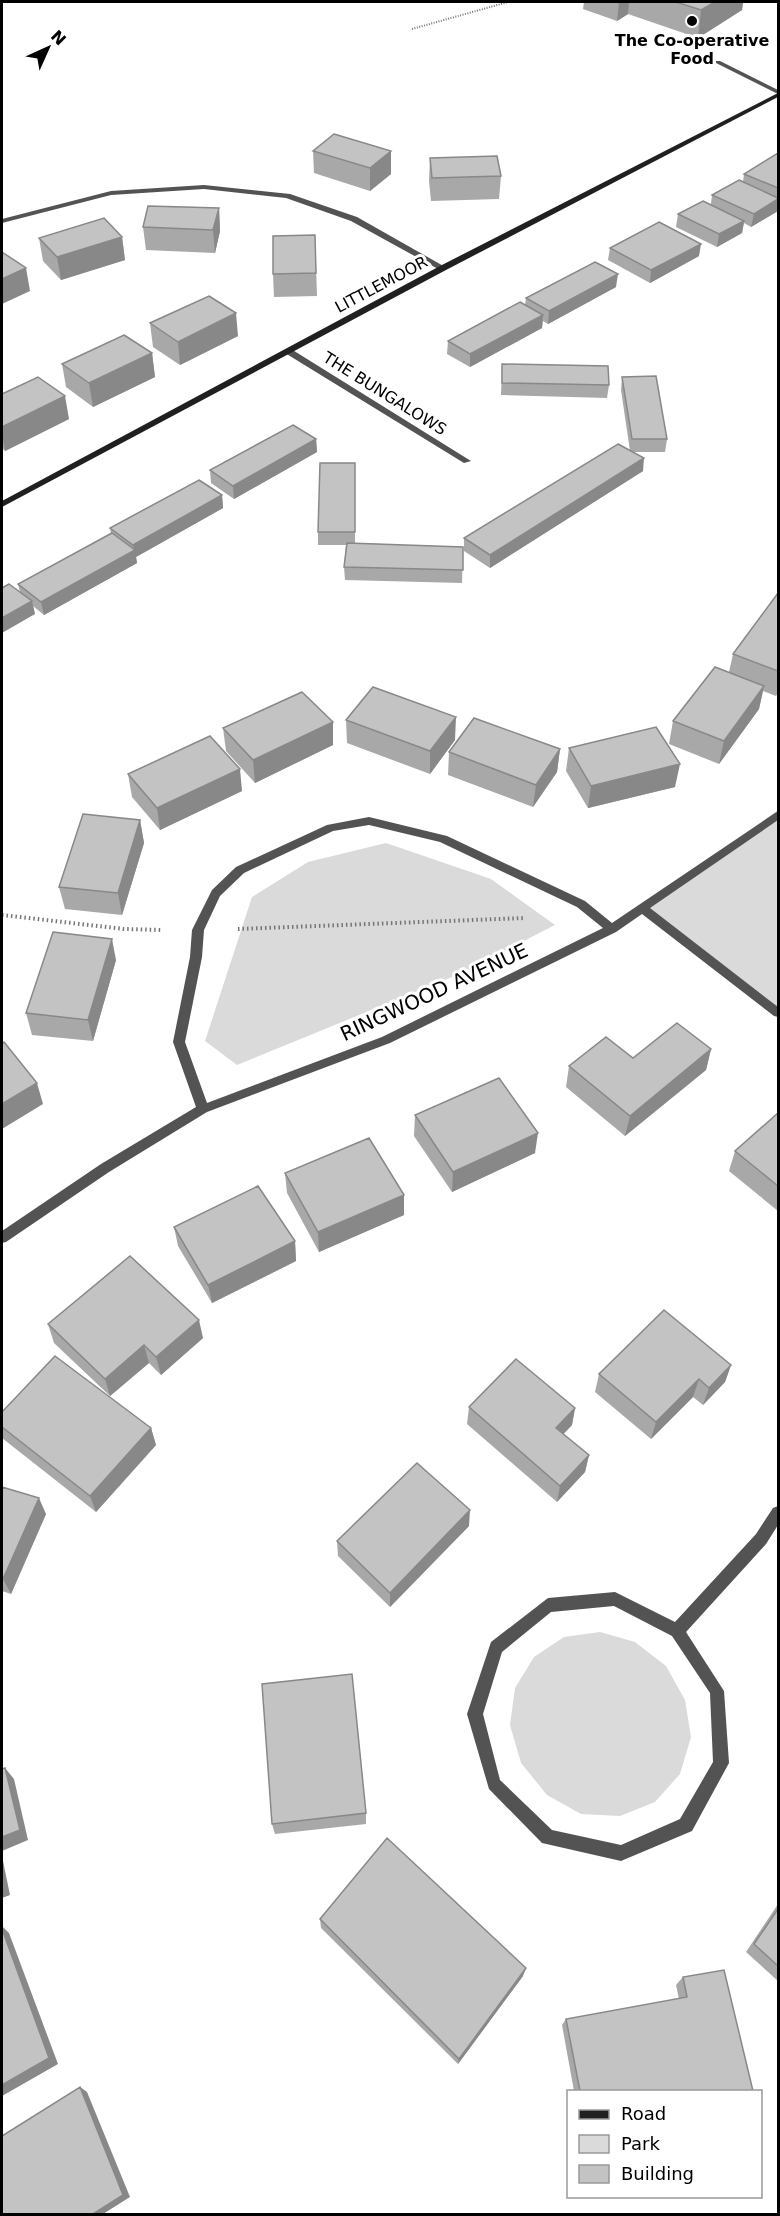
<svg xmlns="http://www.w3.org/2000/svg" width="780" height="2216" viewBox="0 0 780 2216" font-family="'DejaVu Sans',sans-serif">
	<rect width="100%" height="100%" fill="#fff"/>
	<path fill="#dadada" d="M 778,810 L 778,1013 L 644,909 Z
		M 386,843 L 491,879 L 555,925 L 457,975 L 237,1065 L 205,1041 L 252,897 L 308,862 Z
		M 600,1632 L 635,1642 L 666,1666 L 685,1700 L 691,1737 L 680,1774 L 655,1802 L 620,1816 L 581,1814 L 547,1795 L 521,1763 L 510,1725 L 515,1688 L 534,1657 L 564,1637 Z"/>
	<g fill="none" stroke-linecap="round" stroke-linejoin="round">
		<path stroke="#757575" stroke-width="2" stroke-dasharray="1 1.5" stroke-linecap="butt" d="M 412,29 L 508,2"/>
		<path stroke="#757575" stroke-width="4" stroke-dasharray="1.5 3" stroke-linecap="butt" d="M 2,915 L 124,929 L 162,930
			M 238,929 L 525,918"/>
		<path fill="#535353" fill-rule="evenodd" d="M 716,61 L 720,61 L 778,90 L 778,94 L 716,63 Z"/>
		<path fill="#535353" fill-rule="evenodd" d="M 204,185 L 290,194 L 357,217 L 447,268 L 440,270 L 351,221 L 286,198 L 204,189 L 111,195 L 2,223 L 2,219 L 111,191 Z
			M 285,349 L 291,349 L 471,461 L 464,463 L 285,353 Z
			M 778,811 L 778,820 L 650,908 L 778,1007 L 778,1017 L 774,1016 L 642,914 L 616,932 L 390,1043 L 207,1112 L 109,1172 L 6,1242 L 2,1243 L 2,1231 L 101,1164 L 196,1107 L 173,1042 L 190,957 L 192,930 L 212,890 L 236,867 L 327,825 L 369,817 L 447,836 L 585,901 L 612,923 ZM 369,825 L 440,842 L 577,907 L 603,928 L 382,1037 L 207,1103 L 185,1042 L 202,957 L 204,930 L 220,896 L 244,873 L 333,831 Z
			M 778,1506 L 778,1525 L 766,1544 L 686,1632 L 724,1691 L 729,1763 L 692,1831 L 621,1861 L 542,1843 L 489,1789 L 467,1714 L 491,1642 L 548,1598 L 615,1592 L 675,1622 L 756,1534 L 773,1508 ZM 614,1606 L 672,1636 L 710,1693 L 713,1762 L 680,1819 L 621,1845 L 552,1830 L 500,1780 L 483,1714 L 502,1652 L 551,1612 Z"/>
		<path fill="#202020" fill-rule="evenodd" d="M 778,93 L 778,97 L 446,270 L 2,507 L 2,501 L 440,266 Z"/>
	</g>
	<path fill="#a8a8a8" d="M 584,2 L 743,2 L 742,10 L 698,38 L 628,14 L 617,21 L 583,9 Z
		M 313,151 L 391,174 L 370,191 L 314,173 Z
		M 778,153 L 778,211 L 751,227 L 744,223 L 742,233 L 717,247 L 676,227 L 678,214 L 711,204 L 712,195 L 743,182 L 744,174 Z
		M 430,158 L 501,176 L 499,199 L 431,201 L 429,181 Z
		M 219,208 L 220,231 L 215,253 L 146,250 L 143,227 Z
		M 315,235 L 317,296 L 274,297 L 273,274 Z
		M 122,237 L 125,260 L 61,280 L 43,261 L 39,238 Z
		M 610,248 L 699,256 L 650,283 L 608,260 Z
		M 616,287 L 548,324 L 543,321 L 542,328 L 470,367 L 447,354 L 448,341 L 525,305 L 526,298 Z
		M 150,323 L 238,336 L 180,365 L 153,347 Z
		M 152,353 L 155,377 L 93,407 L 66,387 L 62,364 Z
		M 502,364 L 609,385 L 607,398 L 501,395 Z
		M 622,377 L 667,439 L 665,452 L 633,452 L 643,471 L 490,568 L 464,551 L 464,538 L 630,451 L 621,390 Z
		M 2,394 L 69,419 L 5,451 L 2,448 Z
		M 316,439 L 317,452 L 234,499 L 211,483 L 210,470 Z
		M 355,463 L 355,543 L 463,547 L 462,583 L 345,580 L 344,567 L 346,545 L 318,545 L 318,532 Z
		M 222,495 L 223,508 L 136,557 L 137,563 L 44,615 L 33,606 L 35,614 L 20,592 L 18,584 L 111,534 L 110,528 Z
		M 778,593 L 778,693 L 776,696 L 763,691 L 759,709 L 719,764 L 669,744 L 673,721 L 729,672 L 733,654 Z
		M 346,720 L 455,740 L 430,774 L 347,743 Z
		M 333,722 L 333,745 L 255,783 L 226,751 L 223,728 Z
		M 569,748 L 675,787 L 588,808 L 566,771 Z
		M 560,749 L 557,772 L 533,807 L 448,775 L 449,752 Z
		M 128,774 L 242,791 L 160,830 L 132,797 Z
		M 140,820 L 144,843 L 122,915 L 65,909 L 59,887 Z
		M 116,960 L 93,1041 L 32,1035 L 26,1013 Z
		M 711,1049 L 706,1070 L 625,1136 L 566,1087 L 569,1066 Z
		M 778,1113 L 778,1211 L 729,1171 L 735,1151 Z
		M 415,1115 L 535,1153 L 452,1192 L 414,1136 Z
		M 285,1173 L 404,1195 L 404,1215 L 319,1252 L 287,1193 Z
		M 174,1227 L 295,1241 L 296,1261 L 212,1303 L 178,1246 Z
		M 48,1324 L 203,1338 L 161,1375 L 149,1363 L 110,1396 L 54,1343 Z
		M 731,1365 L 725,1382 L 703,1405 L 693,1397 L 651,1439 L 595,1392 L 599,1374 Z
		M 469,1407 L 575,1408 L 572,1425 L 563,1434 L 589,1455 L 585,1472 L 557,1502 L 467,1424 Z
		M 2,1412 L 151,1428 L 156,1445 L 96,1512 L 2,1438 Z
		M 2,1487 L 46,1514 L 11,1594 L 2,1591 Z
		M 469,1526 L 390,1607 L 338,1556 L 337,1541 Z
		M 366,1813 L 366,1824 L 275,1834 L 272,1824 Z
		M 778,1904 L 778,1981 L 746,1952 Z
		M 320,1919 L 523,1976 L 458,2064 L 321,1928 Z
		M 683,1977 L 753,2091 L 574,2091 L 562,2025 L 566,2019 L 679,1999 L 676,1985 Z"/>
	<path fill="#888" d="M 619,2 L 629,2 L 628,14 L 617,21 Z
		M 715,2 L 743,2 L 742,10 L 698,38 L 701,10 Z
		M 391,151 L 391,174 L 370,191 L 370,168 Z
		M 778,199 L 778,211 L 751,227 L 754,214 Z
		M 219,208 L 220,231 L 215,253 L 213,230 Z
		M 744,221 L 742,233 L 717,247 L 719,234 Z
		M 122,237 L 125,260 L 61,280 L 57,257 Z
		M 701,244 L 699,256 L 650,283 L 651,270 Z
		M 26,268 L 30,291 L 2,304 L 2,279 Z
		M 618,274 L 616,287 L 548,324 L 549,311 Z
		M 236,313 L 238,336 L 180,365 L 178,342 Z
		M 543,315 L 542,328 L 470,367 L 470,354 Z
		M 152,353 L 155,377 L 93,407 L 89,383 Z
		M 65,396 L 69,419 L 5,451 L 2,433 L 2,427 Z
		M 316,439 L 317,452 L 234,499 L 233,486 Z
		M 644,458 L 643,471 L 490,568 L 490,555 Z
		M 222,495 L 223,508 L 136,557 L 137,563 L 44,615 L 41,602 L 134,550 L 133,545 Z
		M 32,601 L 35,614 L 2,633 L 2,618 Z
		M 764,686 L 759,709 L 719,764 L 724,741 Z
		M 456,717 L 455,740 L 430,774 L 430,751 Z
		M 333,722 L 333,745 L 255,783 L 253,760 Z
		M 560,749 L 557,772 L 533,807 L 536,785 Z
		M 680,764 L 675,787 L 588,808 L 591,786 Z
		M 240,769 L 242,791 L 160,830 L 157,808 Z
		M 140,820 L 144,843 L 122,915 L 118,893 Z
		M 112,939 L 116,960 L 93,1041 L 88,1020 Z
		M 711,1049 L 706,1070 L 625,1136 L 630,1116 Z
		M 37,1083 L 43,1104 L 2,1129 L 2,1104 Z
		M 538,1133 L 535,1153 L 452,1192 L 453,1172 Z
		M 404,1195 L 404,1215 L 319,1252 L 318,1232 Z
		M 295,1241 L 296,1261 L 212,1303 L 208,1285 Z
		M 199,1320 L 203,1338 L 161,1375 L 156,1357 Z
		M 144,1345 L 149,1363 L 110,1396 L 105,1379 Z
		M 731,1365 L 725,1382 L 703,1405 L 709,1388 Z
		M 699,1379 L 693,1397 L 651,1439 L 656,1422 Z
		M 575,1408 L 572,1425 L 553,1445 L 556,1428 Z
		M 151,1428 L 156,1445 L 96,1512 L 90,1496 Z
		M 589,1455 L 585,1472 L 557,1502 L 560,1486 Z
		M 39,1498 L 46,1514 L 11,1594 L 3,1579 Z
		M 470,1510 L 469,1526 L 390,1607 L 390,1593 Z
		M 5,1768 L 14,1779 L 28,1840 L 2,1851 Z
		M 2,1856 L 10,1895 L 2,1898 Z
		M 2,1926 L 9,1933 L 58,2064 L 2,2096 Z
		M 526,1968 L 523,1976 L 458,2064 L 459,2059 Z
		M 80,2087 L 87,2092 L 130,2197 L 103,2214 L 93,2214 Z"/>
	<path fill="#c3c3c3" stroke="#888" stroke-width="1.5" d="M 676,2 L 715,2 L 701,10 Z
		M 334,134 L 391,151 L 370,168 L 313,151 Z
		M 778,153 L 778,188 L 744,174 Z
		M 497,156 L 501,176 L 432,178 L 430,158 Z
		M 739,180 L 778,198 L 778,199 L 754,214 L 712,195 Z
		M 703,201 L 744,221 L 719,234 L 678,214 Z
		M 148,206 L 219,208 L 213,230 L 143,227 Z
		M 104,218 L 122,237 L 57,257 L 39,238 Z
		M 659,222 L 701,244 L 651,270 L 610,248 Z
		M 315,235 L 316,273 L 273,274 L 273,236 Z
		M 2,252 L 26,268 L 2,279 Z
		M 595,262 L 618,274 L 549,311 L 526,298 Z
		M 209,296 L 236,313 L 178,342 L 150,323 Z
		M 520,302 L 543,315 L 470,354 L 448,341 Z
		M 124,335 L 152,353 L 89,383 L 62,364 Z
		M 502,364 L 608,366 L 609,385 L 502,383 Z
		M 656,376 L 667,439 L 632,439 L 622,377 Z
		M 38,377 L 65,396 L 2,427 L 2,394 Z
		M 293,425 L 316,439 L 233,486 L 210,470 Z
		M 618,444 L 644,458 L 490,555 L 464,538 Z
		M 320,463 L 355,463 L 355,532 L 318,532 Z
		M 199,480 L 222,495 L 133,545 L 110,528 Z
		M 112,533 L 135,550 L 41,602 L 18,584 Z
		M 347,543 L 463,547 L 463,570 L 344,567 Z
		M 9,584 L 32,601 L 2,618 L 2,588 Z
		M 778,593 L 778,671 L 733,654 Z
		M 715,667 L 764,686 L 724,741 L 673,721 Z
		M 373,687 L 456,717 L 430,751 L 346,720 Z
		M 302,692 L 333,722 L 253,760 L 223,728 Z
		M 474,718 L 560,749 L 536,785 L 449,752 Z
		M 656,727 L 680,764 L 591,786 L 569,748 Z
		M 210,736 L 240,769 L 157,808 L 128,774 Z
		M 83,814 L 140,820 L 118,893 L 59,887 Z
		M 53,932 L 112,939 L 88,1020 L 26,1013 Z
		M 677,1023 L 711,1049 L 630,1116 L 569,1066 L 606,1037 L 633,1058 Z
		M 4,1042 L 37,1083 L 2,1104 L 2,1044 Z
		M 499,1078 L 538,1133 L 453,1172 L 415,1115 Z
		M 778,1113 L 778,1186 L 735,1151 Z
		M 369,1138 L 404,1195 L 318,1232 L 285,1173 Z
		M 258,1186 L 295,1241 L 208,1285 L 174,1227 Z
		M 130,1256 L 199,1320 L 156,1357 L 144,1345 L 105,1379 L 48,1324 Z
		M 664,1310 L 731,1365 L 709,1388 L 699,1379 L 656,1422 L 599,1374 Z
		M 55,1356 L 151,1428 L 90,1496 L 2,1427 L 2,1412 Z
		M 516,1359 L 575,1408 L 556,1428 L 589,1455 L 560,1486 L 469,1407 Z
		M 417,1463 L 470,1510 L 390,1593 L 337,1541 Z
		M 2,1487 L 39,1498 L 3,1579 L 2,1578 Z
		M 352,1674 L 366,1813 L 272,1824 L 262,1684 Z
		M 5,1768 L 20,1830 L 2,1837 L 2,1769 Z
		M 387,1838 L 526,1968 L 459,2059 L 320,1919 Z
		M 778,1909 L 778,1966 L 754,1944 Z
		M 2,1929 L 49,2058 L 2,2085 Z
		M 724,1970 L 753,2091 L 580,2091 L 566,2019 L 687,1997 L 683,1977 Z
		M 80,2087 L 123,2195 L 93,2214 L 2,2214 L 2,2136 Z"/>
	<circle fill="#000" stroke="#fff" stroke-width="2" cx="692" cy="21" r="6"/>
	<g text-anchor="middle" stroke-width="6" stroke-linejoin="round" paint-order="stroke">
		<g font-size="16" font-weight="bold" fill="#000" stroke="#fff">
			<text x="692" y="46">The Co-operative<tspan x="692" dy="18">Food</tspan></text>
		</g>
		<g font-size="16" fill="#000" stroke="#fff">
			<text transform="translate(381 284) rotate(-28)" y="6">LITTLEMOOR</text>
			<text transform="translate(385 393) rotate(32)" y="6">THE BUNGALOWS</text>
		</g>
		<g font-size="20" fill="#000" stroke="#fff">
			<text transform="translate(434 992) rotate(-25)" y="7">RINGWOOD AVENUE</text>
		</g>
	</g>
	<rect width="780" height="2216" fill="none" stroke="#000000" stroke-width="6"/>
	<rect x="567" y="2090" width="195" height="108" fill="#ffffff" stroke="#999999" stroke-width="1.5"/>
	<rect x="579" y="2110" width="30" height="9" fill="#202020" stroke="#999999" stroke-width="1.5"/>
	<text x="621" y="2120" font-size="18" fill="#000000">Road</text>
	<rect x="579" y="2135" width="30" height="18" fill="#dadada" stroke="#999999" stroke-width="1.5"/>
	<text x="621" y="2150" font-size="18" fill="#000000">Park</text>
	<rect x="579" y="2165" width="30" height="18" fill="#c3c3c3" stroke="#999999" stroke-width="1.5"/>
	<text x="621" y="2180" font-size="18" fill="#000000">Building</text>
	<g transform="translate(48 48) rotate(45)" stroke="#ffffff" stroke-width="4.5" paint-order="stroke">
	<path d="M0-4.5L10 22L0 15L-10 22Z" fill="#000000"/>
	<text y="-9" font-size="16" font-weight="bold" text-anchor="middle" fill="#000000">N</text>
	</g>
</svg>
